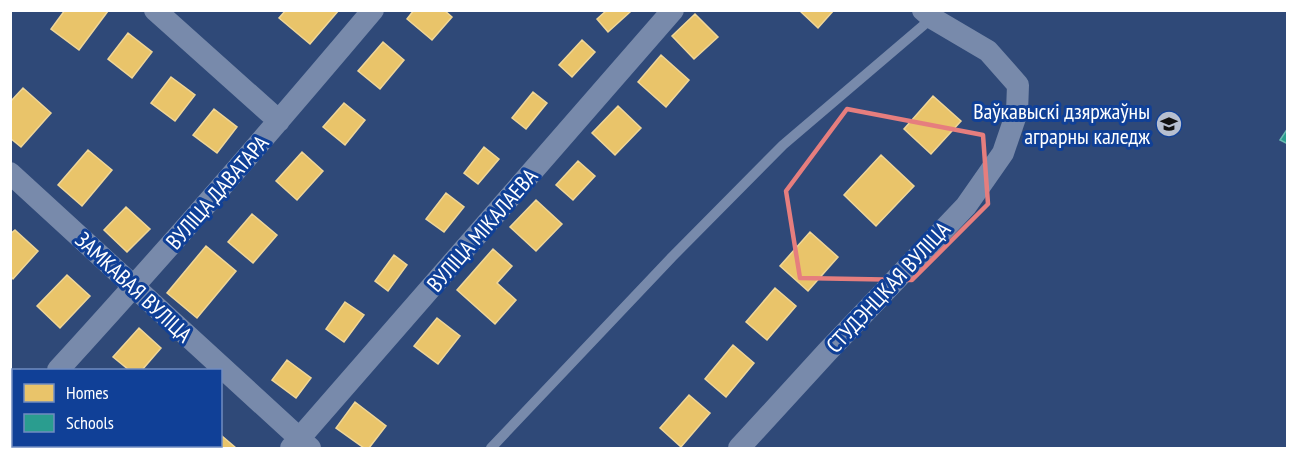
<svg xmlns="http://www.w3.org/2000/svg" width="1298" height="459" viewBox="0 0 1298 459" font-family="'PT Sans Narrow',sans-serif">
	<rect width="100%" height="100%" fill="#2f4978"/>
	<path fill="#e9c46a" stroke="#f0d697" stroke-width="1.5" d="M 65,10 L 107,10 L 108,11 L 79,50 L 51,29 Z
		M 286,10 L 339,10 L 310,44 L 279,18 Z
		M 414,10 L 444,10 L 452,17 L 432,40 L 407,19 Z
		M 607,10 L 628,10 L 630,12 L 608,32 L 597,19 Z
		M 799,10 L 834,10 L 818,28 Z
		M 695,14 L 718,37 L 694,59 L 672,36 Z
		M 128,33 L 152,52 L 132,78 L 108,59 Z
		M 582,40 L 595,52 L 572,77 L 559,65 Z
		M 383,42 L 404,60 L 380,89 L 358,71 Z
		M 661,55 L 689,80 L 666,107 L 638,82 Z
		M 171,77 L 195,95 L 175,121 L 151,103 Z
		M 23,88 L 51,113 L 21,147 L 10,138 L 10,102 Z
		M 533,92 L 547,103 L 526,129 L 512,118 Z
		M 933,96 L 961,121 L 931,154 L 904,129 Z
		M 344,103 L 365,120 L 345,145 L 323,127 Z
		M 618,106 L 641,128 L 615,155 L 592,133 Z
		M 214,109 L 237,127 L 217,153 L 193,135 Z
		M 484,147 L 499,159 L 478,184 L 464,173 Z
		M 88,150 L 112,170 L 82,206 L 58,185 Z
		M 302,152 L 323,171 L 297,200 L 276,181 Z
		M 881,155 L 914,186 L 876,226 L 844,195 Z
		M 578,161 L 595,176 L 573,200 L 556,185 Z
		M 446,193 L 464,207 L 444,232 L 426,219 Z
		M 536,200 L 562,224 L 536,251 L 510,227 Z
		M 126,207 L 150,229 L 127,252 L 104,230 Z
		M 252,214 L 277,235 L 253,263 L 228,242 Z
		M 15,230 L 38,251 L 13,279 L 10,276 L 10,234 Z
		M 810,232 L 838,257 L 808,291 L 780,266 Z
		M 206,246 L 236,271 L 197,318 L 167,293 Z
		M 493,249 L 512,266 L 497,283 L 516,300 L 495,324 L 457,290 Z
		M 394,255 L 407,265 L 388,291 L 375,281 Z
		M 67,275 L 90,296 L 60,328 L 37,306 Z
		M 775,288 L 796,306 L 767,340 L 746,322 Z
		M 345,302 L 364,315 L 344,342 L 326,329 Z
		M 437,318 L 460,336 L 438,364 L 414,346 Z
		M 139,328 L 161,348 L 142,370 L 129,370 L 113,357 Z
		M 733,345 L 754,363 L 726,397 L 705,379 Z
		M 287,360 L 311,378 L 296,398 L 272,380 Z
		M 689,395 L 710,413 L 681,447 L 660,428 Z
		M 355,402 L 386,426 L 369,448 L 364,448 L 336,428 Z
		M 222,436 L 236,448 L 211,448 L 214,446 L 220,446 Z
		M 42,446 L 77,446 L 80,448 L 39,448 Z"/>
	<path fill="#2a9d8f" stroke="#6abab1" stroke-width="1.5" d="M 1288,128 L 1288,144 L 1280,140 Z"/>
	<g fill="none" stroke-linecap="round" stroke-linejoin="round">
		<path stroke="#788aab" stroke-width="10" d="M 491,448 L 672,257 L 783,145 L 932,18"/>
		<path stroke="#788aab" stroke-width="22" d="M 155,10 L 279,121
			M 10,173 L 310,448
			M 58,370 C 165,253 270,132 373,10
			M 10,422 L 14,419
			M 291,448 L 673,10
			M 739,448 L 827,352 L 966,206 L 1003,153 L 1017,112 L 1018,85 L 988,51 L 932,18 L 923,10"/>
	</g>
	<path fill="none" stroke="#e67e7e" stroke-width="4.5" stroke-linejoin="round" d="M 847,109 L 983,135 L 988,204 L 912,280 L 800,278 L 786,191 Z"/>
	<defs>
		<g id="university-disc" transform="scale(1.35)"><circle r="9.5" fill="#b6bfd0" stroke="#104097"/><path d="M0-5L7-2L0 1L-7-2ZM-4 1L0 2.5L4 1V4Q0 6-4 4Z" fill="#111"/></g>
	</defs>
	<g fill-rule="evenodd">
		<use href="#university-disc" x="1169" y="124"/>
	</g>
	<g text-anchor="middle" stroke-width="6" stroke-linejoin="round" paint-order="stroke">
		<g font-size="22" fill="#fff" stroke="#104097" text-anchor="end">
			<text x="1150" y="119">Ваўкавыскі дзяржаўны<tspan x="1150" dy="25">аграрны каледж</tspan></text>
		</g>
		<g font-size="22" fill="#fff" stroke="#104097">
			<text transform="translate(217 192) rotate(-49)" y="8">ВУЛІЦА ДАВАТАРА</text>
			<text transform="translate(482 230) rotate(-49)" y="8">ВУЛІЦА МІКАЛАЕВА</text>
			<text transform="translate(134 287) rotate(43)" y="8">ЗАМКАВАЯ ВУЛІЦА</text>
			<text transform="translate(888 287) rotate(-47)" y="8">СТУДЭНЦКАЯ ВУЛІЦА</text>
		</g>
	</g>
	<rect width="1298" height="459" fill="none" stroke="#ffffff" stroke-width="24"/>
	<rect x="12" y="369" width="210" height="78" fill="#104097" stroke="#708cc1" stroke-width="1.5"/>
	<rect x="24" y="384" width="30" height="18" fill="#e9c46a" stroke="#708cc1" stroke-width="1.5"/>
	<text x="66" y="399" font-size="18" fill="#ffffff">Homes</text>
	<rect x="24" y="414" width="30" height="18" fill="#2a9d8f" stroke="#708cc1" stroke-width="1.5"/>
	<text x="66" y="429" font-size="18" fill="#ffffff">Schools</text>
</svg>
